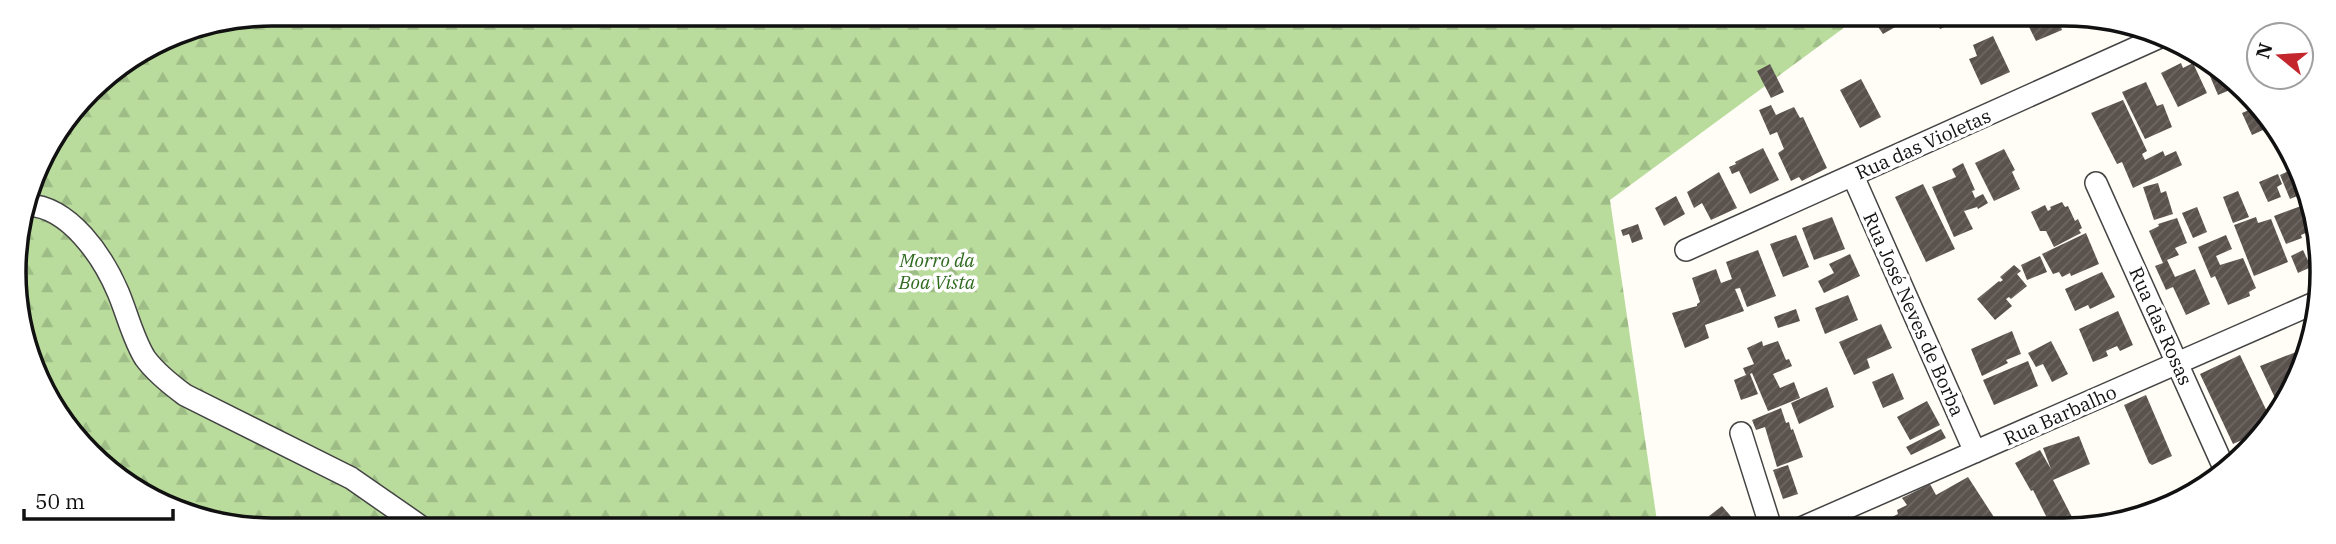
<svg xmlns="http://www.w3.org/2000/svg" width="2336" height="544" viewBox="0 0 2336 544" font-family="'IBM Plex Serif',serif">
	<defs>
		<pattern id="forest-firs" width="22" height="20" patternUnits="userSpaceOnUse" patternTransform="scale(1.75)"><rect width="22" height="20" fill="#b9dc9c"/><path d="M5 1l3.5 6h-7zM16 11l3.5 6h-7z" fill="#9ebc85"/></pattern>
		<pattern id="building-hatch" width="6" height="6" patternUnits="userSpaceOnUse" patternTransform="scale(1.75)"><rect width="6" height="6" fill="#5a524d"/><path d="M-1 1l2-2M0 6l6-6M5 7l2-2" fill="none" stroke="#6d6662"/></pattern>
	</defs>
	<rect width="100%" height="100%" fill="#fffdf5"/>
	<path fill="url(#forest-firs)" d="M 272,14 L 1860,16 L 1610,200 L 1658,528 L 238,528 L 143,495 L 68,429 L 28,355 L 15,255 L 41,158 L 102,78 L 174,33 Z"/>
	<path fill="url(#building-hatch)" d="M 1875,16 L 1900,16 L 1904,22 L 1883,34 L 1872,18 Z
		M 1934,16 L 1987,16 L 1963,27 L 1960,20 L 1940,29 Z
		M 2027,16 L 2057,16 L 2062,30 L 2036,41 L 2026,21 L 2028,20 Z
		M 1993,36 L 2010,72 L 1981,85 L 1969,59 L 1977,56 L 1973,45 Z
		M 2201,55 L 2237,87 L 2218,95 Z
		M 2181,63 L 2183,68 L 2193,63 L 2207,93 L 2178,107 L 2161,73 Z
		M 1770,64 L 1784,92 L 1771,98 L 1757,71 Z
		M 1861,79 L 1881,117 L 1860,128 L 1840,90 Z
		M 2146,82 L 2157,106 L 2163,104 L 2172,127 L 2145,139 L 2122,92 Z
		M 2123,100 L 2147,151 L 2142,154 L 2145,160 L 2163,151 L 2165,156 L 2176,151 L 2182,165 L 2133,188 L 2122,162 L 2117,164 L 2091,113 Z
		M 2253,101 L 2269,115 L 2274,125 L 2252,135 L 2242,113 L 2249,110 L 2247,105 Z
		M 1771,105 L 1776,115 L 1794,107 L 1800,118 L 1803,117 L 1827,168 L 1802,181 L 1799,177 L 1791,181 L 1778,153 L 1784,149 L 1777,132 L 1770,135 L 1759,110 Z
		M 1763,148 L 1779,180 L 1750,194 L 1739,171 L 1732,174 L 1729,167 L 1736,164 L 1735,162 Z
		M 2004,149 L 2015,170 L 2012,172 L 2020,189 L 1994,201 L 1975,163 Z
		M 1963,163 L 1975,190 L 1972,191 L 1975,198 L 1983,194 L 1988,203 L 1978,209 L 1977,207 L 1964,211 L 1973,229 L 1954,237 L 1932,187 L 1956,177 L 1952,169 Z
		M 2295,168 L 2307,192 L 2290,199 L 2280,175 Z
		M 1719,172 L 1737,208 L 1711,220 L 1702,203 L 1694,208 L 1687,192 Z
		M 2278,174 L 2282,184 L 2277,187 L 2281,197 L 2268,202 L 2259,182 Z
		M 2158,183 L 2161,193 L 2166,191 L 2173,214 L 2154,220 L 2143,187 Z
		M 1923,184 L 1955,249 L 1926,262 L 1895,197 Z
		M 2238,191 L 2249,217 L 2233,223 L 2223,197 Z
		M 1676,196 L 1685,214 L 1664,226 L 1655,208 Z
		M 2062,202 L 2065,207 L 2068,206 L 2075,221 L 2078,219 L 2082,228 L 2079,230 L 2081,233 L 2054,247 L 2046,231 L 2040,231 L 2031,212 L 2045,205 L 2048,211 L 2051,209 L 2050,207 Z
		M 2312,202 L 2315,229 L 2301,235 L 2302,238 L 2286,244 L 2274,216 Z
		M 2197,207 L 2207,232 L 2193,238 L 2182,213 Z
		M 1832,217 L 1845,249 L 1814,260 L 1802,228 Z
		M 2256,217 L 2258,223 L 2271,219 L 2288,262 L 2254,276 L 2234,225 Z
		M 2177,218 L 2187,243 L 2175,248 L 2179,255 L 2167,260 L 2175,277 L 2195,269 L 2210,304 L 2186,315 L 2173,287 L 2166,290 L 2155,266 L 2163,263 L 2149,231 L 2159,226 L 2158,224 Z
		M 1638,224 L 1643,239 L 1632,243 L 1629,234 L 1623,236 L 1621,230 Z
		M 2086,233 L 2099,264 L 2071,276 L 2070,273 L 2062,277 L 2059,272 L 2053,274 L 2042,254 Z
		M 1796,235 L 1809,267 L 1783,277 L 1770,244 Z
		M 2226,235 L 2232,249 L 2216,256 L 2220,265 L 2243,258 L 2256,288 L 2249,292 L 2250,296 L 2228,305 L 2215,276 L 2211,278 L 2198,247 Z
		M 1758,250 L 1776,296 L 1747,307 L 1740,288 L 1735,289 L 1744,311 L 1705,325 L 1709,338 L 1685,348 L 1672,313 L 1697,306 L 1697,304 L 1700,302 L 1692,278 L 1716,269 L 1721,283 L 1732,279 L 1726,262 Z
		M 2303,250 L 2311,267 L 2298,273 L 2291,256 Z
		M 1850,254 L 1860,276 L 1824,293 L 1818,281 L 1834,273 L 1829,264 Z
		M 2040,256 L 2047,272 L 2027,280 L 2021,265 Z
		M 2014,265 L 2021,271 L 2017,274 L 2027,286 L 2011,299 L 2009,297 L 2006,299 L 2012,306 L 1995,320 L 1977,299 L 1999,281 L 2000,282 L 2003,280 L 2000,277 Z
		M 2102,272 L 2115,297 L 2090,309 L 2088,305 L 2075,311 L 2065,289 Z
		M 1848,295 L 1858,320 L 1825,334 L 1815,308 Z
		M 1796,309 L 1800,321 L 1778,328 L 1774,317 Z
		M 2118,311 L 2133,345 L 2120,351 L 2117,346 L 2106,351 L 2108,356 L 2093,362 L 2079,329 Z
		M 1881,324 L 1892,348 L 1867,359 L 1870,368 L 1854,375 L 1839,342 Z
		M 2012,331 L 2021,354 L 2006,360 L 2008,363 L 1982,376 L 1971,349 Z
		M 1762,341 L 1763,346 L 1778,341 L 1786,360 L 1789,359 L 1792,366 L 1773,374 L 1780,388 L 1794,382 L 1800,398 L 1768,411 L 1752,373 L 1750,374 L 1758,394 L 1741,400 L 1734,380 L 1746,375 L 1743,368 L 1754,364 L 1747,348 Z
		M 2051,341 L 2068,374 L 2052,382 L 2043,364 L 2036,367 L 2028,353 Z
		M 2296,352 L 2302,364 L 2295,386 L 2293,390 L 2275,398 L 2260,366 Z
		M 2240,355 L 2271,420 L 2264,430 L 2233,444 L 2200,374 Z
		M 2028,361 L 2038,386 L 1994,405 L 1983,380 Z
		M 1893,373 L 1904,399 L 1883,408 L 1872,382 Z
		M 1827,387 L 1834,407 L 1799,424 L 1791,403 Z
		M 2146,395 L 2172,456 L 2152,465 L 2149,463 L 2124,405 Z
		M 1927,401 L 1940,425 L 1910,440 L 1897,417 Z
		M 1781,408 L 1786,423 L 1789,422 L 1791,430 L 1793,429 L 1803,457 L 1777,467 L 1765,427 L 1756,430 L 1752,420 Z
		M 1941,429 L 1946,438 L 1911,455 L 1906,447 Z
		M 2079,436 L 2090,464 L 2053,480 L 2072,517 L 2052,528 L 2033,490 L 2031,491 L 2015,463 L 2040,450 L 2051,469 L 2043,448 Z
		M 1788,465 L 1798,494 L 1783,499 L 1773,470 Z
		M 1968,477 L 2001,528 L 1954,528 L 1949,519 L 1931,528 L 1871,528 L 1898,514 L 1897,510 L 1907,505 L 1902,498 L 1930,484 L 1936,495 Z
		M 1722,506 L 1741,528 L 1686,528 L 1695,521 L 1701,528 L 1711,519 L 1709,516 Z"/>
	<g fill="none" stroke-linecap="round" stroke-linejoin="round">
		<g stroke="#444" stroke-width="24">
			<path id="street" d="M 1853,176 L 1975,452
				M 2096,183 L 2225,470
				M 28,205 C 70,207 103,257 118,292 C 127,313 133,339 145,358 C 156,373 170,384 185,395 L 351,478 L 423,528
				M 1686,250 L 2160,37
				M 1741,433 L 1771,528
				M 1801,528 L 2319,301"/>
		</g>
		<use href="#street" stroke="#fff" stroke-width="21"/>
	</g>
	<g text-anchor="middle" stroke-width="7" stroke-linejoin="round" paint-order="stroke">
		<g font-size="19" fill="#111" stroke="#fff">
			<text transform="translate(1923 144) rotate(-24)" y="7">Rua das Violetas</text>
			<text transform="translate(1914 314) rotate(66)" y="7">Rua José Neves de Borba</text>
			<text transform="translate(2161 326) rotate(66)" y="7">Rua das Rosas</text>
			<text transform="translate(2060 415) rotate(-24)" y="7">Rua Barbalho</text>
		</g>
		<g font-size="19" font-style="italic" fill="#2f6b1f" stroke="#fff">
			<text x="937" y="267">Morro da<tspan x="937" dy="22">Boa Vista</tspan></text>
		</g>
	</g>
	<path d="M0 0H2336V544H0ZM272 26H2064A246 246 0 0 1 2310 272V272A246 246 0 0 1 2064 518H272A246 246 0 0 1 26 272V272A246 246 0 0 1 272 26Z" fill="#fff" fill-rule="evenodd"/>
	<path fill="none" stroke="#111" stroke-width="3.5" d="M272 26H2064A246 246 0 0 1 2310 272V272A246 246 0 0 1 2064 518H272A246 246 0 0 1 26 272V272A246 246 0 0 1 272 26Z"/>
	<g transform="translate(2280 56) rotate(288)"><circle r="33" fill="#ffffff" stroke="#a0a0a0" stroke-width="2"/>
	<path d="M0-5L12 26L0 18L-12 26Z" fill="#c4262e"/>
	<text y="-10" font-size="19" font-weight="bold" text-anchor="middle" fill="#111111">N</text>
	</g>
	<path d="M24 509v10h149v-10" fill="none" stroke="#111111" stroke-width="3.5"/>
	<text x="35" y="509" font-size="21" fill="#111111" stroke="#ffffff" stroke-width="5" paint-order="stroke">50 m</text>
</svg>
